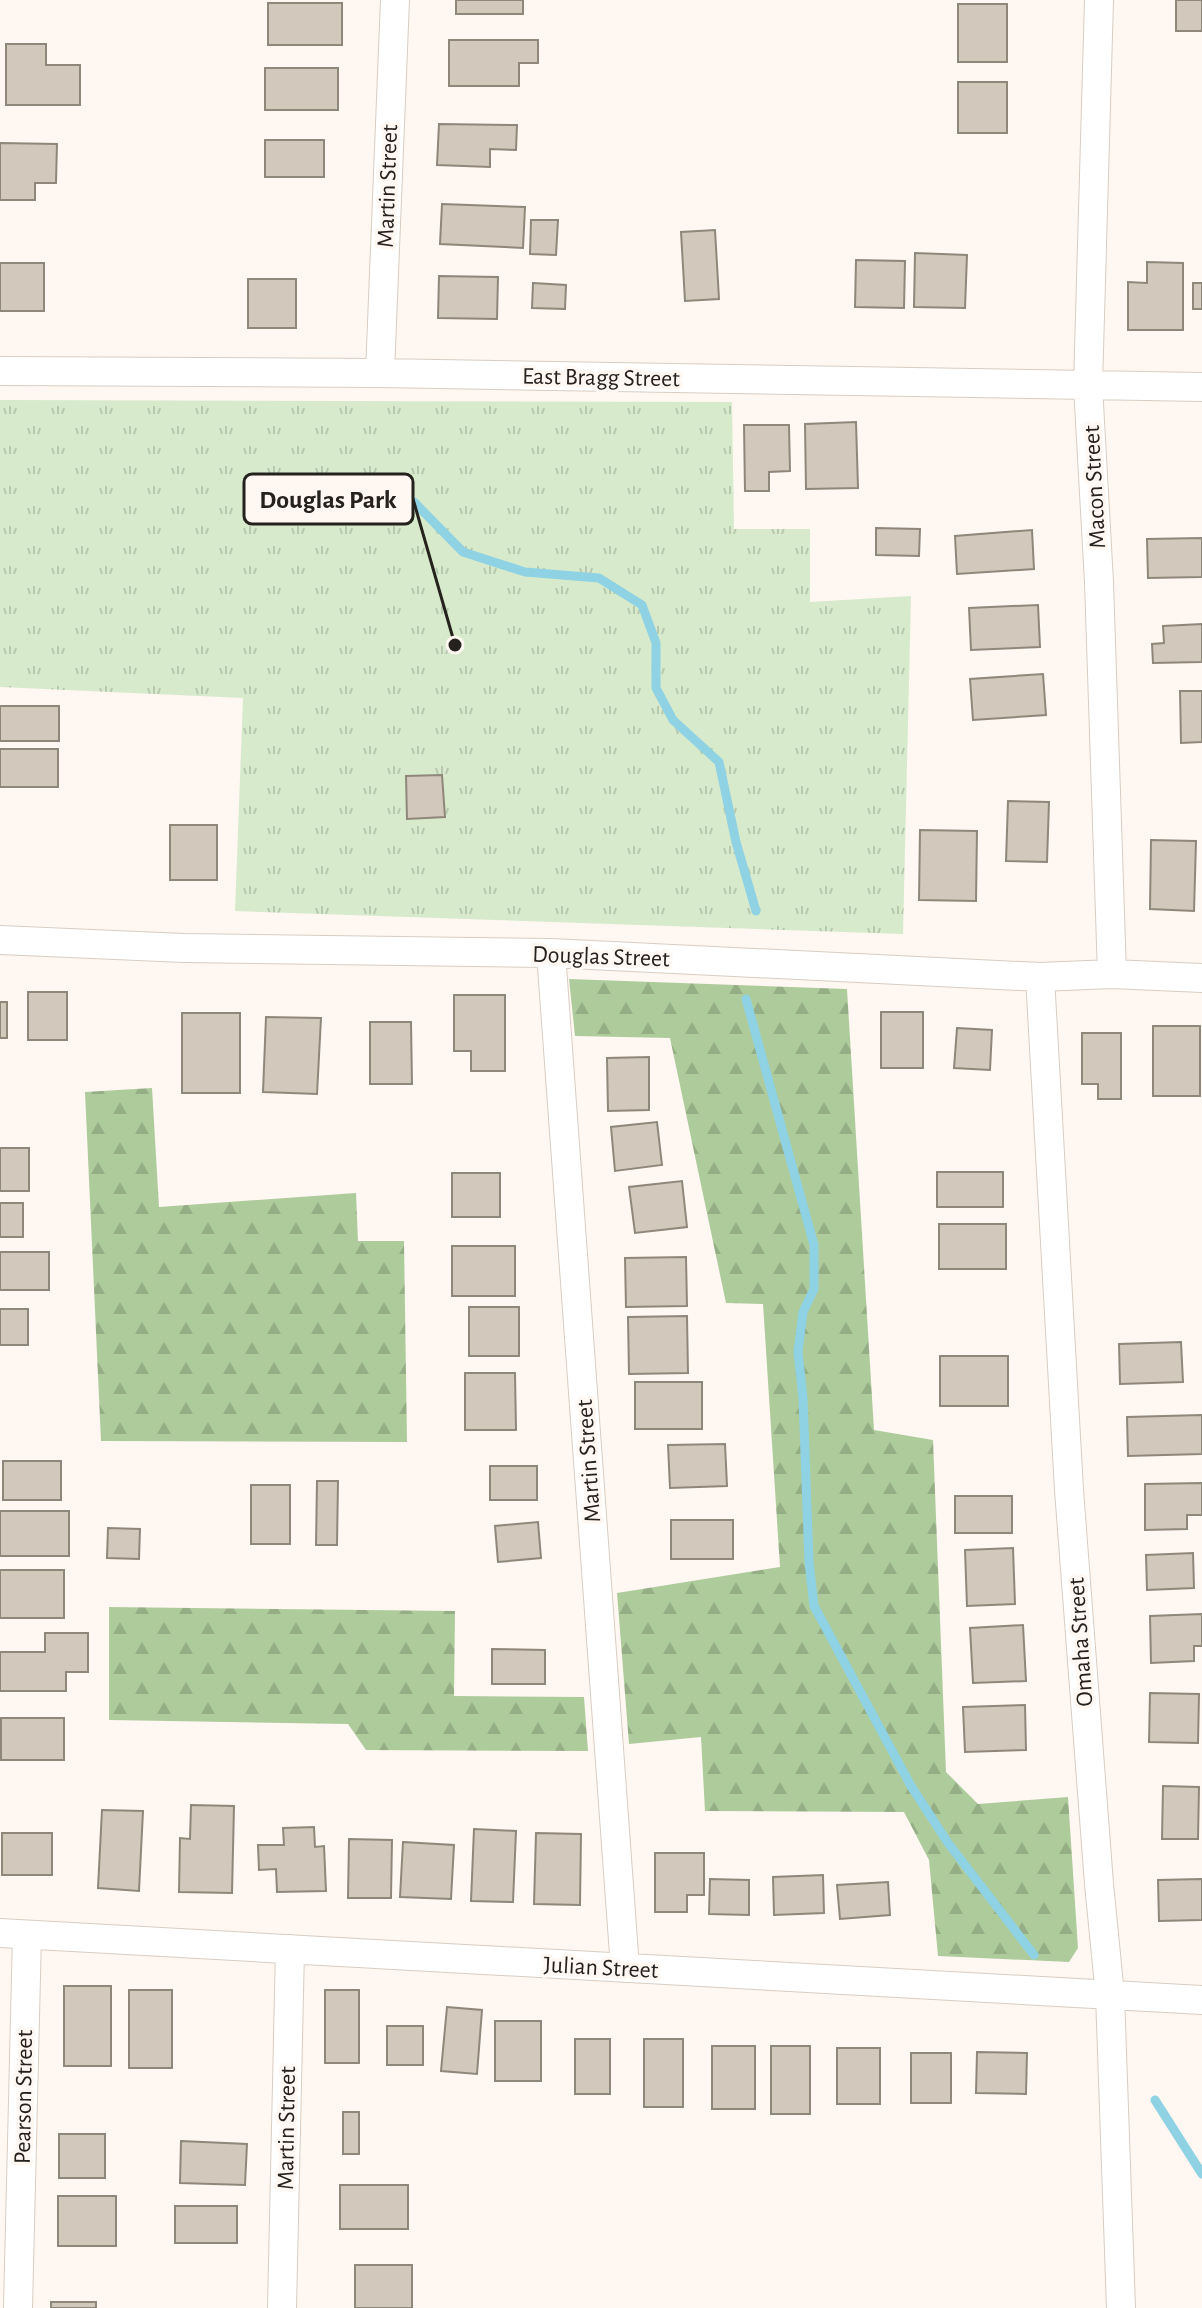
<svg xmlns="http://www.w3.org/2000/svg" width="1202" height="2308" viewBox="0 0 1202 2308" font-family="'Alegreya Sans',sans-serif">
	<defs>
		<pattern id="forest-firs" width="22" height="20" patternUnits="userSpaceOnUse" patternTransform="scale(2)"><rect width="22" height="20" fill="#aecb9c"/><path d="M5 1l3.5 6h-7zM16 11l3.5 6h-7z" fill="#96ae86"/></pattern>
		<pattern id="park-tufts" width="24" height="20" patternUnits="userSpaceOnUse" patternTransform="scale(2)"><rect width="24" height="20" fill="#d7eacc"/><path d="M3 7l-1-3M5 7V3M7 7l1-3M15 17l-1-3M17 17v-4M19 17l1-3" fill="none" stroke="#b8c8af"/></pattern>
	</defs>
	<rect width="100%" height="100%" fill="#fff7f1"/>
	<path fill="url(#forest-firs)" d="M 569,979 L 847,989 L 874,1430 L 933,1440 L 946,1772 L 978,1804 L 1068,1797 L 1078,1948 L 1069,1962 L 938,1956 L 929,1860 L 904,1812 L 705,1811 L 701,1737 L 629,1744 L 617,1593 L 780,1567 L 763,1304 L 726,1303 L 670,1038 L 575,1036 Z
		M 152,1088 L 159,1207 L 356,1193 L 358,1241 L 404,1241 L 407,1442 L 101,1441 L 85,1092 Z
		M 109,1607 L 455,1611 L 454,1696 L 584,1697 L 588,1751 L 366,1750 L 348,1724 L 109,1720 Z"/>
	<path fill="url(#park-tufts)" d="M 0,400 L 732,402 L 734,529 L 810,529 L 810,602 L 911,596 L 903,934 L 235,911 L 243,698 L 0,687 Z"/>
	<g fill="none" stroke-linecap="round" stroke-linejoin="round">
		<path stroke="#8ed2e3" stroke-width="9" d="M 414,502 L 463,552 L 525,572 L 599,578 L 642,605 L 656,643 L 656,688 L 673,720 L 719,762 L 736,842 L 756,911
			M 746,999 L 814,1245 L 814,1289 L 803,1312 L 798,1352 L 803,1398 L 809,1562 L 814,1606 L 911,1786 L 948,1843 L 1034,1955
			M 1155,2100 L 1202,2174"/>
	</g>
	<path fill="#d2c8bc" stroke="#90877b" stroke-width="2" d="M 456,0 L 523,0 L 523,14 L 456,14 Z
		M 1176,0 L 1202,0 L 1202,31 L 1176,31 Z
		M 268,3 L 342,3 L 342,45 L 268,45 Z
		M 958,4 L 1007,4 L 1007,62 L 958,62 Z
		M 449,40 L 538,40 L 538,63 L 519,63 L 519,86 L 449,86 Z
		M 6,44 L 46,44 L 46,65 L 80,65 L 80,105 L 6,105 Z
		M 265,68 L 338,68 L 338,110 L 265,110 Z
		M 958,82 L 1007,82 L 1007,133 L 958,133 Z
		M 439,124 L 517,125 L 516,150 L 490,149 L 490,167 L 437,165 Z
		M 265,140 L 324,140 L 324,177 L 265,177 Z
		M 0,143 L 57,144 L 56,183 L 35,183 L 35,200 L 0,200 Z
		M 442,204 L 525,207 L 523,248 L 440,244 Z
		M 531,220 L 558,220 L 556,255 L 530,254 Z
		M 715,230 L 719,299 L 685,301 L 681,232 Z
		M 915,253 L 967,255 L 965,308 L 914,307 Z
		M 856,260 L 905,261 L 904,308 L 855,307 Z
		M 1147,262 L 1183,263 L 1183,330 L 1128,330 L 1128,282 L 1147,283 Z
		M 0,263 L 44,263 L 44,311 L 0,311 Z
		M 439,276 L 498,277 L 497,319 L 438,318 Z
		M 248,279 L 296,279 L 296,328 L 248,328 Z
		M 533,283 L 566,285 L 565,309 L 532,308 Z
		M 1193,283 L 1202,283 L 1202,309 L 1193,309 Z
		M 856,422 L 858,488 L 806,489 L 805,424 Z
		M 744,425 L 789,425 L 790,471 L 769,472 L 769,491 L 745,491 Z
		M 876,528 L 920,529 L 919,556 L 876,555 Z
		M 1032,530 L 1034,569 L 957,574 L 955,536 Z
		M 1202,538 L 1202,577 L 1148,578 L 1147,539 Z
		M 1038,605 L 1040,647 L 971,650 L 969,608 Z
		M 1202,624 L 1202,662 L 1153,663 L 1152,644 L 1164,643 L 1163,626 Z
		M 1043,674 L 1046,715 L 973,720 L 970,679 Z
		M 1180,691 L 1202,691 L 1202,742 L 1181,743 Z
		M 0,706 L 59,706 L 59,741 L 0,741 Z
		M 0,749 L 58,749 L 58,787 L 0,787 Z
		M 442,775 L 445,817 L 407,819 L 406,776 Z
		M 1008,801 L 1049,802 L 1047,862 L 1006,861 Z
		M 170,825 L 217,825 L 217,880 L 170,880 Z
		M 920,830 L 977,831 L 976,901 L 919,900 Z
		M 1151,840 L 1196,841 L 1194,911 L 1150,909 Z
		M 28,992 L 67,992 L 67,1040 L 28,1040 Z
		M 454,995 L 505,995 L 505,1071 L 471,1071 L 471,1051 L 454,1051 Z
		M 0,1002 L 7,1002 L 7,1038 L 0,1038 Z
		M 881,1012 L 923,1012 L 923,1068 L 881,1068 Z
		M 182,1013 L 240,1013 L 240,1093 L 182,1093 Z
		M 266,1017 L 321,1018 L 317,1094 L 263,1092 Z
		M 370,1022 L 411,1022 L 412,1084 L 370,1084 Z
		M 1153,1026 L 1200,1026 L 1200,1096 L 1153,1096 Z
		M 957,1028 L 992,1030 L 990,1070 L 954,1068 Z
		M 1082,1033 L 1121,1033 L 1121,1099 L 1098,1099 L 1098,1084 L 1082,1084 Z
		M 649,1057 L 649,1110 L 608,1111 L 607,1058 Z
		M 657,1122 L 662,1165 L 615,1171 L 611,1127 Z
		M 0,1148 L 29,1148 L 29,1191 L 0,1191 Z
		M 937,1172 L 1003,1172 L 1003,1207 L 937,1207 Z
		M 452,1173 L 500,1173 L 500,1217 L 452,1217 Z
		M 682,1181 L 687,1227 L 635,1233 L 629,1187 Z
		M 0,1203 L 23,1203 L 23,1237 L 0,1237 Z
		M 939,1224 L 1006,1224 L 1006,1269 L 939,1269 Z
		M 452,1246 L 515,1246 L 515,1296 L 452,1296 Z
		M 0,1252 L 49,1252 L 49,1290 L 0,1290 Z
		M 686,1257 L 687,1306 L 626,1307 L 625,1258 Z
		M 469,1307 L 519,1307 L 519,1356 L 469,1356 Z
		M 0,1309 L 28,1309 L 28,1345 L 0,1345 Z
		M 687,1316 L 688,1373 L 629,1374 L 628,1317 Z
		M 1181,1342 L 1183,1382 L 1120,1384 L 1119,1344 Z
		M 940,1356 L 1008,1356 L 1008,1406 L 940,1406 Z
		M 465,1373 L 515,1373 L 516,1430 L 465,1430 Z
		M 635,1382 L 702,1382 L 702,1429 L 635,1429 Z
		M 1202,1415 L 1202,1454 L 1128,1456 L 1127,1417 Z
		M 725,1444 L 727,1486 L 670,1488 L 668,1445 Z
		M 3,1461 L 61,1461 L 61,1500 L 3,1500 Z
		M 490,1466 L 537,1466 L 537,1500 L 490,1500 Z
		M 317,1481 L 338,1481 L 337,1545 L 316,1545 Z
		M 1202,1483 L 1202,1515 L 1187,1515 L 1187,1529 L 1145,1530 L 1145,1484 Z
		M 251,1485 L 290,1485 L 290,1544 L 251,1544 Z
		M 955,1496 L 1012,1496 L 1012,1533 L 955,1533 Z
		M 0,1511 L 69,1511 L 69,1556 L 0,1556 Z
		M 671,1520 L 733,1520 L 733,1559 L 671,1559 Z
		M 538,1522 L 541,1558 L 498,1562 L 495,1526 Z
		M 108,1528 L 140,1529 L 139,1559 L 107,1558 Z
		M 1013,1548 L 1015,1604 L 967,1606 L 965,1550 Z
		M 1193,1553 L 1194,1588 L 1147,1590 L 1146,1555 Z
		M 0,1570 L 64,1570 L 64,1618 L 0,1618 Z
		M 1202,1614 L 1202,1646 L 1194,1646 L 1194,1661 L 1151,1663 L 1150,1616 Z
		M 1023,1625 L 1026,1681 L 973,1683 L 970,1628 Z
		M 45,1633 L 88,1633 L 88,1672 L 66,1672 L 66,1691 L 0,1691 L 0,1652 L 45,1652 Z
		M 492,1649 L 545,1650 L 545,1684 L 492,1684 Z
		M 1150,1693 L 1199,1694 L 1198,1743 L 1149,1742 Z
		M 1025,1705 L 1026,1750 L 965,1752 L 963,1707 Z
		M 1,1718 L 64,1718 L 64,1760 L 1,1760 Z
		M 1163,1786 L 1199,1787 L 1198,1839 L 1162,1839 Z
		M 191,1805 L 234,1806 L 232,1893 L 179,1892 L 180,1838 L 190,1839 Z
		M 102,1810 L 143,1811 L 139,1891 L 98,1888 Z
		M 314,1827 L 315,1847 L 324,1846 L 326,1891 L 277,1892 L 276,1869 L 259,1870 L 258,1845 L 284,1845 L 283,1828 Z
		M 474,1829 L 516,1831 L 513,1902 L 471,1901 Z
		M 2,1833 L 52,1833 L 52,1875 L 2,1875 Z
		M 536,1833 L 581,1834 L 580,1905 L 534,1904 Z
		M 349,1839 L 392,1840 L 391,1898 L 348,1898 Z
		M 403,1842 L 454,1845 L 451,1899 L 400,1897 Z
		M 655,1853 L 704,1853 L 704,1895 L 687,1895 L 687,1912 L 655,1912 Z
		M 823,1875 L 824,1913 L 774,1915 L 773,1877 Z
		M 710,1879 L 749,1880 L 749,1915 L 709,1914 Z
		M 1202,1879 L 1202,1920 L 1159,1921 L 1158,1880 Z
		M 888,1882 L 890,1915 L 840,1919 L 837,1885 Z
		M 64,1986 L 111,1986 L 111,2066 L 64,2066 Z
		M 129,1990 L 172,1990 L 172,2068 L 129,2068 Z
		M 325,1990 L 359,1990 L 359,2063 L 325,2063 Z
		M 447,2007 L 482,2010 L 477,2074 L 441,2071 Z
		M 495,2021 L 541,2021 L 541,2081 L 495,2081 Z
		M 387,2026 L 423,2026 L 423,2065 L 387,2065 Z
		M 575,2039 L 610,2039 L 610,2094 L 575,2094 Z
		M 644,2039 L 683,2039 L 683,2107 L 644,2107 Z
		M 712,2046 L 755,2046 L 755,2109 L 712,2109 Z
		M 771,2046 L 810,2046 L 810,2114 L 771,2114 Z
		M 837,2048 L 880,2048 L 880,2104 L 837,2104 Z
		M 977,2052 L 1027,2053 L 1026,2094 L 976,2093 Z
		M 911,2053 L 951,2053 L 951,2103 L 911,2103 Z
		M 343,2112 L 359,2112 L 359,2154 L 343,2154 Z
		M 59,2134 L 105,2134 L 105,2178 L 59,2178 Z
		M 181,2141 L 247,2144 L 245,2185 L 180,2183 Z
		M 340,2185 L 408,2185 L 408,2229 L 340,2229 Z
		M 58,2196 L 116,2196 L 116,2246 L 58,2246 Z
		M 175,2206 L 237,2206 L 237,2243 L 175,2243 Z
		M 355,2265 L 412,2265 L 412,2308 L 355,2308 Z
		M 51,2302 L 96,2302 L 96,2308 L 51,2308 Z"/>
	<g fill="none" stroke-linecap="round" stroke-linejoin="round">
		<g stroke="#d9cdc2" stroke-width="30">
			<path id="street" d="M 1099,0 L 1088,386 L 1099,582 L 1112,974
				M 0,371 L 380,373 L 1202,387
				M 380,373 L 395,0
				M 0,940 L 184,948 L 551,953 L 1040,977 L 1112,974 L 1202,978
				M 551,953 L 625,1968
				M 1040,977 L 1069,1490 L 1099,1884 L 1110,1995 L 1121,2308
				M 0,1933 L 1202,2000
				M 18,2308 L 27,1935
				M 282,2308 L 290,1949"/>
		</g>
		<use href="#street" stroke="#fff" stroke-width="28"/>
	</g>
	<g text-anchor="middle" stroke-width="7" stroke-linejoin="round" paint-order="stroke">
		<g font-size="24" fill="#25211d" stroke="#fff7f1">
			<text transform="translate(387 186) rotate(-88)" y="8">Martin Street</text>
			<text transform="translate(601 377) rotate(1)" y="8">East Bragg Street</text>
			<text transform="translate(1094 487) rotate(-93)" y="8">Macon Street</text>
			<text transform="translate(601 956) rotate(2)" y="8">Douglas Street</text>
			<text transform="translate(588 1461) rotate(-94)" y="8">Martin Street</text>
			<text transform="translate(1080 1642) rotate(-94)" y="8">Omaha Street</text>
			<text transform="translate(601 1967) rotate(3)" y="8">Julian Street</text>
			<text transform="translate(23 2097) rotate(-89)" y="8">Pearson Street</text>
			<text transform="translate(286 2128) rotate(-89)" y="8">Martin Street</text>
		</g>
	</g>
	<path fill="none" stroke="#25211d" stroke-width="3" d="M455 645L413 499"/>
	<circle fill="#25211d" stroke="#fff7f1" stroke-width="3" cx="455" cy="645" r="8"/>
	<rect fill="#fff7f1" stroke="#25211d" stroke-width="3" x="244" y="474" width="169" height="50" rx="8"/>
	<g font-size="26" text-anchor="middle" font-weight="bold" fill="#25211d">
		<text x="328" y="508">Douglas Park</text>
	</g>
</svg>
